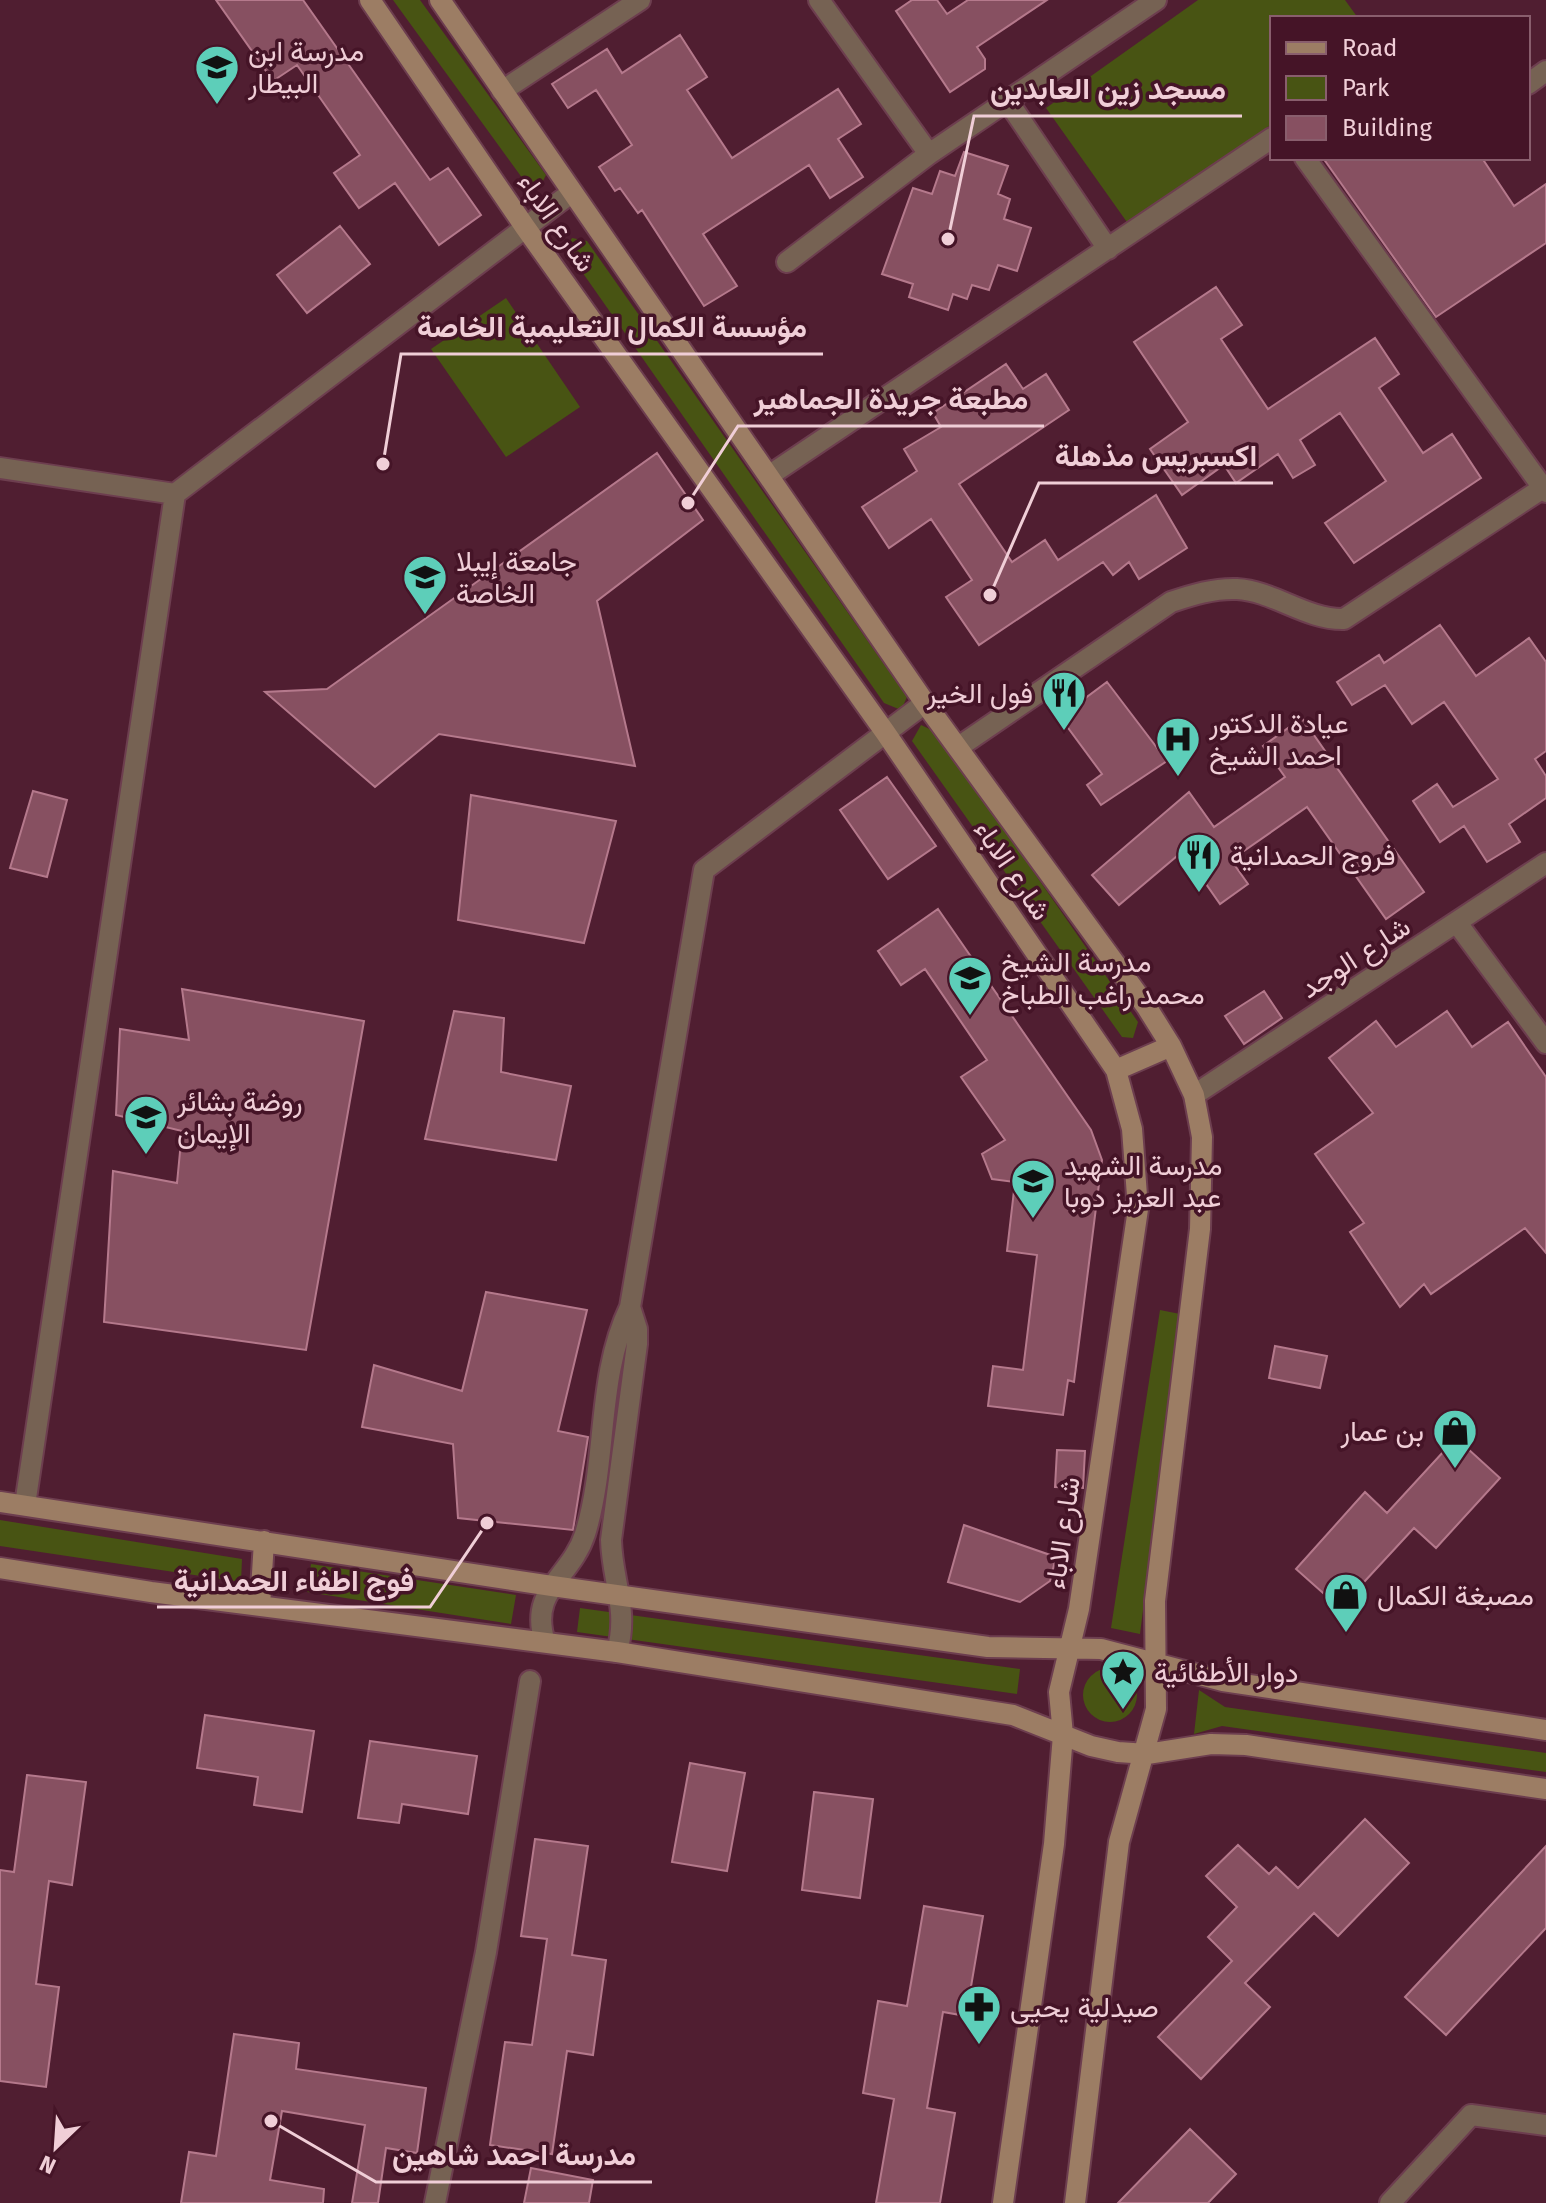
<svg xmlns="http://www.w3.org/2000/svg" width="1546" height="2203" viewBox="0 0 1546 2203" font-family="'Fira Sans',Vazirmatn,sans-serif">
	<rect width="100%" height="100%" fill="#501e31"/>
	<path fill="#485413" d="M 393,0 L 420,0 L 546,175 L 540,187 L 528,186 Z
		M 1198,0 L 1345,0 L 1358,18 L 1272,18 L 1272,124 L 1129,225 L 1046,108 Z
		M 572,238 L 587,241 L 907,697 L 901,710 L 884,703 L 566,249 Z
		M 506,298 L 580,407 L 506,457 L 431,349 Z
		M 921,725 L 936,732 L 1138,1022 L 1133,1038 L 1122,1037 L 912,741 Z
		M 1160,1310 L 1180,1314 L 1140,1634 L 1111,1628 Z
		M 0,1520 L 242,1559 L 241,1582 L 0,1546 Z
		M 311,1564 L 516,1595 L 511,1624 L 307,1592 Z
		M 580,1608 L 1020,1669 L 1017,1694 L 577,1632 Z
		M1083 1695a27 27 0 1 1 54 0a27 27 0 1 1-54 0Z
		M 1199,1690 L 1225,1707 L 1546,1753 L 1546,1772 L 1222,1726 L 1194,1734 Z"/>
	<path fill="#875061" stroke="#b5798c" stroke-width="2" d="M 216,0 L 303,0 L 430,180 L 448,168 L 481,215 L 439,245 L 395,183 L 359,208 L 334,173 L 360,155 L 297,65 L 273,81 Z
		M 912,0 L 937,0 L 947,14 L 968,0 L 1047,0 L 977,47 L 985,59 L 985,69 L 950,92 L 896,11 Z
		M 680,35 L 707,77 L 687,90 L 732,158 L 838,89 L 861,124 L 838,139 L 863,177 L 830,198 L 809,165 L 703,234 L 737,286 L 704,306 L 642,210 L 638,213 L 620,188 L 615,191 L 599,167 L 632,145 L 596,90 L 568,108 L 552,84 L 607,49 L 622,73 Z
		M 964,152 L 1008,166 L 998,194 L 1010,199 L 1004,219 L 1031,228 L 1017,271 L 998,265 L 989,290 L 972,285 L 967,299 L 953,294 L 948,310 L 909,297 L 913,284 L 882,274 L 913,188 L 932,194 L 940,171 L 955,176 Z
		M 1323,158 L 1482,158 L 1514,206 L 1546,184 L 1546,243 L 1436,317 Z
		M 340,226 L 370,264 L 307,313 L 277,275 Z
		M 1216,287 L 1242,325 L 1221,339 L 1268,409 L 1375,338 L 1399,374 L 1379,388 L 1423,453 L 1452,434 L 1481,478 L 1354,563 L 1325,523 L 1386,481 L 1340,413 L 1300,440 L 1315,465 L 1293,478 L 1278,454 L 1236,483 L 1224,465 L 1182,495 L 1150,449 L 1188,422 L 1134,342 Z
		M 1006,364 L 1023,389 L 1046,374 L 1069,410 L 959,484 L 1012,562 L 1045,540 L 1058,560 L 1156,495 L 1187,548 L 1139,579 L 1129,562 L 1113,575 L 1103,562 L 979,645 L 946,597 L 972,580 L 931,519 L 889,548 L 862,507 L 917,471 L 904,449 L 941,427 L 933,413 Z
		M 657,453 L 703,520 L 597,601 L 635,766 L 439,734 L 375,787 L 265,692 L 327,689 Z
		M 1440,625 L 1476,676 L 1529,638 L 1546,662 L 1546,751 L 1535,759 L 1546,776 L 1546,798 L 1509,824 L 1520,842 L 1487,862 L 1464,826 L 1440,842 L 1413,801 L 1437,784 L 1453,807 L 1498,779 L 1444,702 L 1412,724 L 1385,685 L 1352,705 L 1337,682 L 1379,655 L 1384,663 Z
		M 1107,682 L 1167,761 L 1101,805 L 1087,785 L 1102,774 L 1060,717 Z
		M 1302,718 L 1424,892 L 1386,919 L 1307,807 L 1231,860 L 1248,884 L 1220,904 L 1183,851 L 1119,905 L 1092,875 L 1189,792 L 1214,827 L 1285,777 L 1263,746 Z
		M 887,777 L 936,846 L 888,879 L 840,810 Z
		M 33,791 L 67,800 L 47,877 L 10,868 Z
		M 471,795 L 616,821 L 584,943 L 458,920 Z
		M 938,909 L 1091,1130 L 1102,1160 L 1074,1382 L 1068,1380 L 1063,1415 L 988,1406 L 993,1366 L 1023,1370 L 1037,1255 L 1007,1251 L 1015,1182 L 992,1179 L 982,1154 L 1005,1140 L 961,1077 L 987,1060 L 925,969 L 901,985 L 878,951 Z
		M 182,989 L 364,1021 L 306,1350 L 104,1322 L 113,1171 L 177,1183 L 182,1131 L 116,1115 L 120,1029 L 189,1040 Z
		M 1264,991 L 1282,1018 L 1244,1044 L 1225,1016 Z
		M 454,1011 L 504,1018 L 501,1072 L 571,1086 L 556,1160 L 425,1139 Z
		M 1447,1011 L 1472,1047 L 1508,1022 L 1546,1077 L 1546,1253 L 1525,1228 L 1431,1294 L 1424,1284 L 1400,1307 L 1350,1232 L 1364,1223 L 1315,1154 L 1373,1113 L 1329,1058 L 1376,1021 L 1396,1047 Z
		M 486,1292 L 587,1310 L 558,1431 L 588,1437 L 573,1530 L 458,1518 L 453,1444 L 362,1427 L 374,1365 L 462,1391 Z
		M 1275,1346 L 1327,1356 L 1320,1388 L 1269,1378 Z
		M 1456,1438 L 1500,1478 L 1436,1548 L 1414,1528 L 1340,1608 L 1296,1569 L 1365,1492 L 1387,1513 Z
		M 1057,1450 L 1085,1451 L 1083,1488 L 1055,1487 Z
		M 964,1525 L 1056,1557 L 1050,1581 L 1020,1602 L 948,1582 Z
		M 205,1715 L 314,1731 L 302,1812 L 254,1805 L 258,1777 L 197,1768 Z
		M 370,1741 L 477,1756 L 468,1814 L 402,1804 L 399,1823 L 358,1818 Z
		M 690,1763 L 745,1773 L 727,1871 L 672,1862 Z
		M 27,1775 L 86,1782 L 72,1885 L 49,1881 L 36,1984 L 59,1987 L 46,2087 L 0,2081 L 0,1870 L 14,1872 Z
		M 814,1792 L 873,1799 L 860,1898 L 802,1890 Z
		M 1365,1819 L 1409,1863 L 1338,1936 L 1314,1913 L 1245,1983 L 1270,2007 L 1201,2079 L 1158,2037 L 1232,1961 L 1208,1937 L 1237,1907 L 1206,1876 L 1238,1845 L 1269,1874 L 1276,1867 L 1298,1888 Z
		M 535,1839 L 588,1846 L 572,1955 L 606,1960 L 593,2055 L 567,2051 L 552,2154 L 490,2145 L 505,2042 L 532,2045 L 547,1939 L 521,1936 Z
		M 1546,1846 L 1546,1928 L 1446,2035 L 1405,1997 Z
		M 924,1906 L 983,1916 L 966,2016 L 943,2012 L 927,2108 L 955,2113 L 940,2203 L 876,2203 L 894,2099 L 863,2093 L 878,2001 L 907,2006 Z
		M 234,2034 L 299,2043 L 296,2069 L 426,2088 L 417,2153 L 386,2148 L 378,2203 L 352,2203 L 365,2125 L 282,2111 L 270,2180 L 324,2189 L 323,2203 L 181,2203 L 189,2152 L 216,2156 Z
		M 1190,2129 L 1236,2174 L 1208,2203 L 1118,2203 Z
		M 531,2168 L 593,2180 L 589,2203 L 524,2203 Z"/>
	<g fill="none" stroke-linecap="round" stroke-linejoin="round">
		<g stroke="#6d3e4f" stroke-width="24">
			<path id="street" d="M 819,0 L 929,154
				M 1528,84 L 1546,71
				M 502,91 L 640,0
				M 1007,100 L 1108,249
				M 1305,158 L 1546,492
				M 787,262 L 929,154 L 1156,0
				M 0,468 L 175,494
				M 770,475 L 1272,138
				M 960,746 L 1171,602 C 1192,595 1214,588 1237,589 C 1274,591 1306,620 1344,619 L 1543,488
				M 1457,923 L 1546,1043
				M 1194,1095 L 1546,863
				M 25,1505 L 175,494 L 571,193
				M 545,1642 C 528,1590 571,1578 585,1534 C 608,1461 596,1377 630,1307 L 704,870 L 925,703
				M 617,1652 C 629,1609 612,1581 611,1540 L 637,1344 L 637,1329 L 630,1307
				M 435,2203 L 486,1952 L 530,1681
				M 1390,2203 L 1471,2115 L 1546,2125"/>
		</g>
		<g stroke="#6d3e4f" stroke-width="24">
			<path id="secondary" d="M 370,0 L 525,227 L 885,732 L 1116,1070 L 1132,1129 L 1138,1209 L 1079,1609 L 1059,1692 L 1063,1735 L 1054,1844 L 1003,2203
				M 440,0 L 925,703 L 1146,1006 L 1171,1046 L 1194,1095 L 1202,1137 L 1200,1229 L 1155,1601 L 1156,1709 L 1119,1842 L 1075,2203
				M 1116,1070 L 1171,1046
				M 0,1502 L 552,1586 L 988,1647 L 1101,1649 L 1223,1681 L 1546,1730
				M 0,1568 L 151,1592 L 617,1652 L 1013,1715 L 1091,1746 L 1118,1752 L 1147,1754 L 1211,1744 L 1246,1745 L 1546,1789
				M 260,1606 L 264,1541"/>
		</g>
		<use href="#street" stroke="#766253" stroke-width="20"/>
		<use href="#secondary" stroke="#9c7d64" stroke-width="20"/>
	</g>
	<defs>
		<g id="school-pin" transform="scale(2.3)"><path d="M0 17L-7.5 6A9.5 9.5 0 1 1 7.5 6Z" fill="#5dceb9" stroke="#451427"/><path d="M0-5L7-2L0 1L-7-2ZM-4 1L0 2.5L4 1V4Q0 6-4 4Z" fill="#111"/></g>
		<g id="university-pin" transform="scale(2.3)"><path d="M0 17L-7.5 6A9.5 9.5 0 1 1 7.5 6Z" fill="#5dceb9" stroke="#451427"/><path d="M0-5L7-2L0 1L-7-2ZM-4 1L0 2.5L4 1V4Q0 6-4 4Z" fill="#111"/></g>
		<g id="restaurant-pin" transform="scale(2.3)"><path d="M0 17L-7.5 6A9.5 9.5 0 1 1 7.5 6Z" fill="#5dceb9" stroke="#451427"/><path d="M-5-6h1v4h1v-4h1v4h1v-4h1v5L-1.5 .5V6h-2V.5L-5-1ZM5-6V6H3V1.5H1.5Q1.5-4 5-6Z" fill="#111"/></g>
		<g id="hospital-pin" transform="scale(2.3)"><path d="M0 17L-7.5 6A9.5 9.5 0 1 1 7.5 6Z" fill="#5dceb9" stroke="#451427"/><path d="M-5-5h3v3.5h4V-5h3V5h-3V1.5h-4V5h-3Z" fill="#111"/></g>
		<g id="shop-pin" transform="scale(2.3)"><path d="M0 17L-7.5 6A9.5 9.5 0 1 1 7.5 6Z" fill="#5dceb9" stroke="#451427"/><path d="M-5-2.5h2.3a2.7 3.5 0 0 1 5.4 0H5L5.5 6h-11ZM-1.5-2.5h3a1.5 2.3 0 0 0-3 0Z" fill="#111"/></g>
		<g id="sight-pin" transform="scale(2.3)"><path d="M0 17L-7.5 6A9.5 9.5 0 1 1 7.5 6Z" fill="#5dceb9" stroke="#451427"/><path d="M0-6L1.8-2.2L6-1.7L2.9 1.2L3.7 5.4L0 3.3L-3.7 5.4L-2.9 1.2L-6-1.7L-1.8-2.2Z" fill="#111"/></g>
		<g id="pharmacy-pin" transform="scale(2.3)"><path d="M0 17L-7.5 6A9.5 9.5 0 1 1 7.5 6Z" fill="#5dceb9" stroke="#451427"/><path d="M-2-6h4v4h4v4h-4v4h-4v-4h-4v-4h4Z" fill="#111"/></g>
	</defs>
	<g fill-rule="evenodd">
		<use href="#school-pin" x="217" y="67"/>
		<use href="#university-pin" x="425" y="577"/>
		<use href="#restaurant-pin" x="1064" y="693"/>
		<use href="#hospital-pin" x="1178" y="739"/>
		<use href="#restaurant-pin" x="1199" y="855"/>
		<use href="#school-pin" x="970" y="978"/>
		<use href="#school-pin" x="146" y="1117"/>
		<use href="#school-pin" x="1033" y="1181"/>
		<use href="#shop-pin" x="1455" y="1431"/>
		<use href="#shop-pin" x="1346" y="1595"/>
		<use href="#sight-pin" x="1123" y="1672"/>
		<use href="#pharmacy-pin" x="979" y="2007"/>
	</g>
	<g text-anchor="middle" stroke-width="7" stroke-linejoin="round" paint-order="stroke">
		<g font-size="28" fill="#f0ced7" stroke="#451427" text-anchor="start">
			<text x="248" y="61">مدرسة ابن<tspan x="248" dy="32">البيطار</tspan></text>
			<text x="456" y="571">جامعة إيبلا<tspan x="456" dy="32">الخاصة</tspan></text>
			<text x="1033" y="703" text-anchor="end">فول الخير</text>
			<text x="1209" y="733">عيادة الدكتور<tspan x="1209" dy="32">احمد الشيخ</tspan></text>
			<text x="1230" y="865">فروج الحمدانية</text>
			<text x="1001" y="972">مدرسة الشيخ<tspan x="1001" dy="32">محمد راغب الطباخ</tspan></text>
			<text x="177" y="1111">روضة بشائر<tspan x="177" dy="32">الإيمان</tspan></text>
			<text x="1064" y="1175">مدرسة الشهيد<tspan x="1064" dy="32">عبد العزيز دوبا</tspan></text>
			<text x="1424" y="1441" text-anchor="end">بن عمار</text>
			<text x="1377" y="1605">مصبغة الكمال</text>
			<text x="1154" y="1682">دوار الأطفائية</text>
			<text x="1010" y="2017">صيدلية يحيى</text>
		</g>
		<g font-size="28" fill="#f0ced7" stroke="#451427">
			<text transform="translate(557 222) rotate(55)" y="10">شارع الاباء</text>
			<text transform="translate(1013 870) rotate(56)" y="10">شارع الاباء</text>
			<text transform="translate(1355 957) rotate(-33)" y="10">شارع الوجد</text>
			<text transform="translate(1062 1533) rotate(-82)" y="10">شارع الاباء</text>
		</g>
	</g>
	<path fill="none" stroke="#f0ced7" stroke-width="3" d="M948 239L974 116H1242M383 464L401 354H823M688 503L738 426H1044M990 595L1039 483H1273M487 1523L430 1607H157M271 2121L376 2182H652"/>
	<g fill="#f0ced7" stroke="#451427" stroke-width="3">
		<circle cx="948" cy="239" r="8"/>
		<circle cx="383" cy="464" r="8"/>
		<circle cx="688" cy="503" r="8"/>
		<circle cx="990" cy="595" r="8"/>
		<circle cx="487" cy="1523" r="8"/>
		<circle cx="271" cy="2121" r="8"/>
	</g>
	<g font-size="30" text-anchor="middle" font-weight="bold" fill="#f0ced7" stroke="#451427" stroke-width="7" stroke-linejoin="round" paint-order="stroke">
		<text x="1108" y="99">مسجد زين العابدين</text>
		<text x="612" y="337">مؤسسة الكمال التعليمية الخاصة</text>
		<text x="891" y="409">مطبعة جريدة الجماهير</text>
		<text x="1156" y="466">اكسبريس مذهلة</text>
		<text x="294" y="1591">فوج اطفاء الحمدانية</text>
		<text x="514" y="2165">مدرسة احمد شاهين</text>
	</g>
	<rect x="1270" y="16" width="260" height="144" fill="#451427" stroke="#895e6d" stroke-width="2"/>
	<rect x="1286" y="42" width="40" height="12" fill="#9c7d64" stroke="#895e6d" stroke-width="2"/>
	<text x="1342" y="56" font-size="24" fill="#f0ced7">Road</text>
	<rect x="1286" y="76" width="40" height="24" fill="#485413" stroke="#895e6d" stroke-width="2"/>
	<text x="1342" y="96" font-size="24" fill="#f0ced7">Park</text>
	<rect x="1286" y="116" width="40" height="24" fill="#875061" stroke="#895e6d" stroke-width="2"/>
	<text x="1342" y="136" font-size="24" fill="#f0ced7">Building</text>
	<g transform="translate(56 2147) rotate(205)" stroke="#451427" stroke-width="6" paint-order="stroke">
	<path d="M0-6L14 30L0 20L-14 30Z" fill="#f0ced7"/>
	<text y="-12" font-size="22" font-weight="bold" text-anchor="middle" fill="#f0ced7">N</text>
	</g>
</svg>
